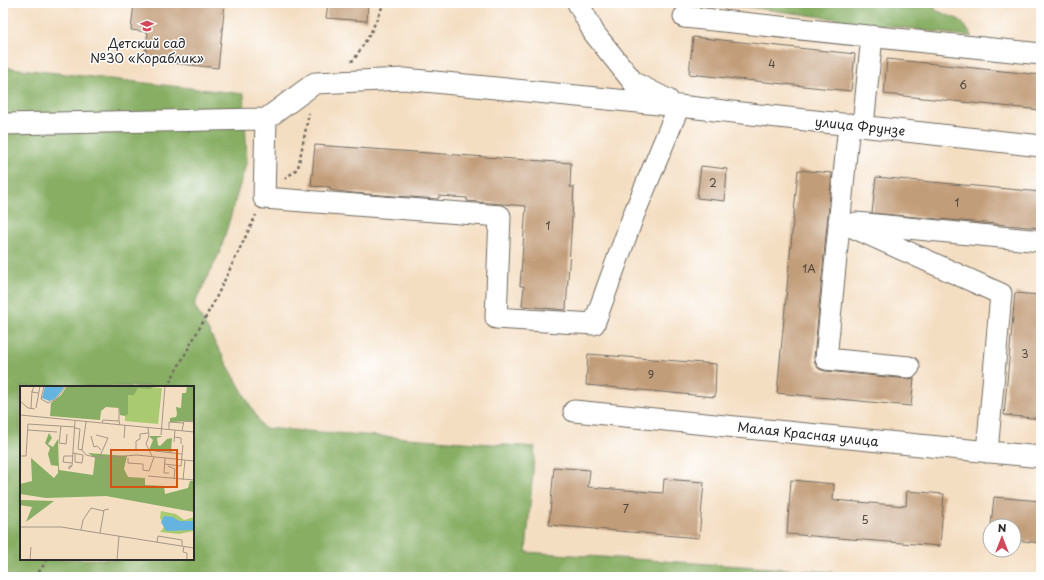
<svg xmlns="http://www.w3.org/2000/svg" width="1044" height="580" viewBox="0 0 1044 580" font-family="'Playpen Sans',sans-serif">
	<rect width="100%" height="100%" fill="#fff"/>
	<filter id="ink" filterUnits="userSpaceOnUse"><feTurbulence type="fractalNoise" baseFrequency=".025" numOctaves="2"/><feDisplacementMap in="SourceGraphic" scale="8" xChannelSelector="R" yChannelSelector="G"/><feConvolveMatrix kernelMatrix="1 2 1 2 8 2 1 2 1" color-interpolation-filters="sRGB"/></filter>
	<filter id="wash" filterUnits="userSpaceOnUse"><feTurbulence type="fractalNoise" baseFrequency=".012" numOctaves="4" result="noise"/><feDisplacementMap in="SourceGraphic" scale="16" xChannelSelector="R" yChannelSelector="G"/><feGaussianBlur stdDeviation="0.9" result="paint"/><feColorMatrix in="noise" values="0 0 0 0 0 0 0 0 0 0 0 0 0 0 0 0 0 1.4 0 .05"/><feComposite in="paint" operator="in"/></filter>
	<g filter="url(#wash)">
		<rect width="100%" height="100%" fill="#f4dec2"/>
		<path fill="#87ae64" stroke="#596c48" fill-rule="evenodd" d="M 717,3 L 935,3 L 935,10 L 960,20 L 973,37 Z
			M 3,67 L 244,94 L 247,161 L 220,252 L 194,305 L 263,428 L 535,447 L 526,552 L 832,572 L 832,577 L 3,577 ZM 21,387 L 193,387 L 193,559 L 21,559 Z"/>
		<g id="blocks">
			<path fill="#c29d79" d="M 134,3 L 225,3 L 218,68 L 145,60 L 148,32 L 131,30 Z
				M 328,3 L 368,3 L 367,21 L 326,18 Z
				M 693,37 L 855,54 L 851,91 L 689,74 Z
				M 887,59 L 1041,75 L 1041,110 L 884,94 Z
				M 315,145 L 571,163 L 570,187 L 574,187 L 566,310 L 522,306 L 524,286 L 520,286 L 526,206 L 467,201 L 467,198 L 439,196 L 438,199 L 353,193 L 330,190 L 330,187 L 311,186 Z
				M 701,166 L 727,169 L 725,201 L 697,198 Z
				M 798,170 L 832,173 L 814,358 L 815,364 L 819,369 L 825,371 L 908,379 L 914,378 L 911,406 L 777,393 Z
				M 876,177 L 1041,192 L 1041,228 L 872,213 Z
				M 1015,293 L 1041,295 L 1041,419 L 1004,415 Z
				M 588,354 L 716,364 L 715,397 L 586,385 Z
				M 554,467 L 590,470 L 588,487 L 663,493 L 664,479 L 704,482 L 699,538 L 549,525 Z
				M 791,480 L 834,484 L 833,500 L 906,506 L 907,491 L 944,494 L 940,546 L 787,534 Z
				M 994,497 L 1041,501 L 1041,543 L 1014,540 L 1014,526 L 991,526 Z"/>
		</g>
	</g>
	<g filter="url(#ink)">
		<use href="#blocks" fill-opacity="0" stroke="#716a60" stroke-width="1"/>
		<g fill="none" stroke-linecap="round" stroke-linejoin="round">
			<g stroke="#716a60" stroke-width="23">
				<path id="minor" d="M 578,3 L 594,33 L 634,83 L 668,100
					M 684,17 L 1041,54
					M 266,119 L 264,198 L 500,216 L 496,318 L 594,324 L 634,214 L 679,106
					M 3,124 L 266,119 L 315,83 L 404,79 L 679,106 L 1041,146
					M 849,124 L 826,359 L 909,367
					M 863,126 L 872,36
					M 839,221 L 1001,294 L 987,452
					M 856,223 L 1041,241
					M 574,411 L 1041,457"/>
			</g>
			<path stroke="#716a60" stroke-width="2.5" stroke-dasharray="3 3" stroke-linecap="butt" d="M 351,61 L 354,60 L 371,32 L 384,3
				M 285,179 L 298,168 L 309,113
				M 167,387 L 215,300 L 256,215
				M 35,577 L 48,559"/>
			<use href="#minor" stroke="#fff" stroke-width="21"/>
		</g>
	</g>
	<defs>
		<g id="school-bare" transform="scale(1.08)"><path d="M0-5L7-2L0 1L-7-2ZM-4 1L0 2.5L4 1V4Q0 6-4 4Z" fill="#d1495b" stroke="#fff" stroke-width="2.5" paint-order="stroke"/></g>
	</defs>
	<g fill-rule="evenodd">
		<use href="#school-bare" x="147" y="26"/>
	</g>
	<g text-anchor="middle" stroke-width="3" stroke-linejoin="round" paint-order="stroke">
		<g font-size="11" fill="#51483e">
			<text x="772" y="68">4</text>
			<text x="963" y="89">6</text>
			<text x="713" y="187">2</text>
			<text x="957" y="207">1</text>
			<text x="548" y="230">1</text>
			<text x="809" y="273">1А</text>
			<text x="1025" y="358">3</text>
			<text x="651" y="379">9</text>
			<text x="626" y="513">7</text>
			<text x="865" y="524">5</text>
		</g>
		<g font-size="13" fill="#2b2b2b" stroke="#fff">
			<text x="147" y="48">Детский сад<tspan x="147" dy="15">№30 «Кораблик»</tspan></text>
		</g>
		<g font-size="13" fill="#2b2b2b" stroke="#fff">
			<text transform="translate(860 126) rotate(6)" y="5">улица Фрунзе</text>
			<text transform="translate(808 434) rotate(6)" y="5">Малая Красная улица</text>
		</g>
	</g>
	<g transform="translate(20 386)">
		<rect width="174" height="174" fill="#f4dec2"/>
		<path d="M 131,1 L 142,2 L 138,38 L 105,35 L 105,28 L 108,28 L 108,9 L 118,2 ZM 141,125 L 156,128 L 164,134 L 174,131 L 174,145 L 159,148 L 140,146 L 145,140 L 140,132 Z" fill="#aaca72"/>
		<path d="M 47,0 L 135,0 L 130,3 L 118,2 L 114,9 L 108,9 L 108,28 L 105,30 L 100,29 L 99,22 L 86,21 L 81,25 L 80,34 L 30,30 L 31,17 L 41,9 ZM 167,0 L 174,0 L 174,35 L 150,36 L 150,32 L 156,31 L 157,28 L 156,21 L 161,22 L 162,7 L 166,7 ZM 29,47 L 32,52 L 28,58 L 33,61 L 38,53 L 39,84 L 73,89 L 75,72 L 68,67 L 107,70 L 104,83 L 108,91 L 125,92 L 125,99 L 144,100 L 145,108 L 168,102 L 170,95 L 174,95 L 174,126 L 86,110 L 26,112 L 0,108 L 0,98 L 12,95 L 11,72 L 34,92 L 38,87 L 38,80 L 31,79 L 28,68 L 30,62 L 25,57 ZM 129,50 L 143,50 L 137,52 L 138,59 L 140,60 L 147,53 L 152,52 L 151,65 L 153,66 L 129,64 L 133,54 ZM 0,115 L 2,114 L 34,115 L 6,136 L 12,121 L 0,119 Z" fill="#87ae64"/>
		<path d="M 25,0 L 45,0 L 35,13 L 29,15 L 22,12 ZM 144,130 L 153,131 L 159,135 L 174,135 L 174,144 L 146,145 L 141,136 Z" fill="#65b4df"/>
		<path fill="none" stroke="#a49686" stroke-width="1" d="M 14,0 L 12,6 L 18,7M 24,0 L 21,13 L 28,17 L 36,13 L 46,0M 0,15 L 8,22 L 15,23M 11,22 L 12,5M 16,22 L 20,0M 99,22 L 99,35M 0,29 L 174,46M 66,36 L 62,64 L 66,69 L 79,72 L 117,69 L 174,75M 82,37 L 83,34 L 99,35 L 100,39M 41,40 L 39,57 L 46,58 L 47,48M 55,42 L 60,43 L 58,63 L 62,64M 128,42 L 129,50 L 126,58 L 132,70M 8,44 L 37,46M 149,44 L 149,36 L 163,37M 162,45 L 164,35 L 174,36M 76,49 L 88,52 L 79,72M 141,49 L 145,0M 71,50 L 74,61 L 77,60 L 81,64M 154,51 L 161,52 L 161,58M 104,52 L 105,39M 154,56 L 155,44M 116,64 L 116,55 L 120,53 L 120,48 L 128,47M 135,65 L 162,68M 53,67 L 63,69 L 62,77 L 55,76 L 55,68M 0,70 L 6,70 L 8,38 L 55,41M 108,72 L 108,77 L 123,78 L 123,84 L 129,85 L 134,71M 145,72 L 144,87 L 149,87M 52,77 L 43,76 L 44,70 L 53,70M 144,78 L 161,80 L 163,59M 52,80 L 49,83 L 49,80 L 52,80 L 55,35M 148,80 L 155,83 L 154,93M 128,90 L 174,94M 163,94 L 165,74M 0,141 L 41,141 L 174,162M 61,144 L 63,134 L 71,122 L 84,125M 80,147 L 84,124 L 89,123M 137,156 L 138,150 L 162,154 L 162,160M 164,160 L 163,166 L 167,167 L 167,174M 10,174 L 11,161M 97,174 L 99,150"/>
		<path fill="#d5540f" fill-opacity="0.15" stroke="#d5540f" stroke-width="2" d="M 91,64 L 157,64 L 157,101 L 91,101 Z"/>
		<rect width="174" height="174" fill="none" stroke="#2b2b2b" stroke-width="2"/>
	</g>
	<rect width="1044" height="580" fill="none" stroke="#fff" stroke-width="16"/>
	<g transform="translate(1002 538)"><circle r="19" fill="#ffffff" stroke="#aaaaaa"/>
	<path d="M0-3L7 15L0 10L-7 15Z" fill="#d1495b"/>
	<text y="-6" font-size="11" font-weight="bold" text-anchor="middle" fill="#2b2b2b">N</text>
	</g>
</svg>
